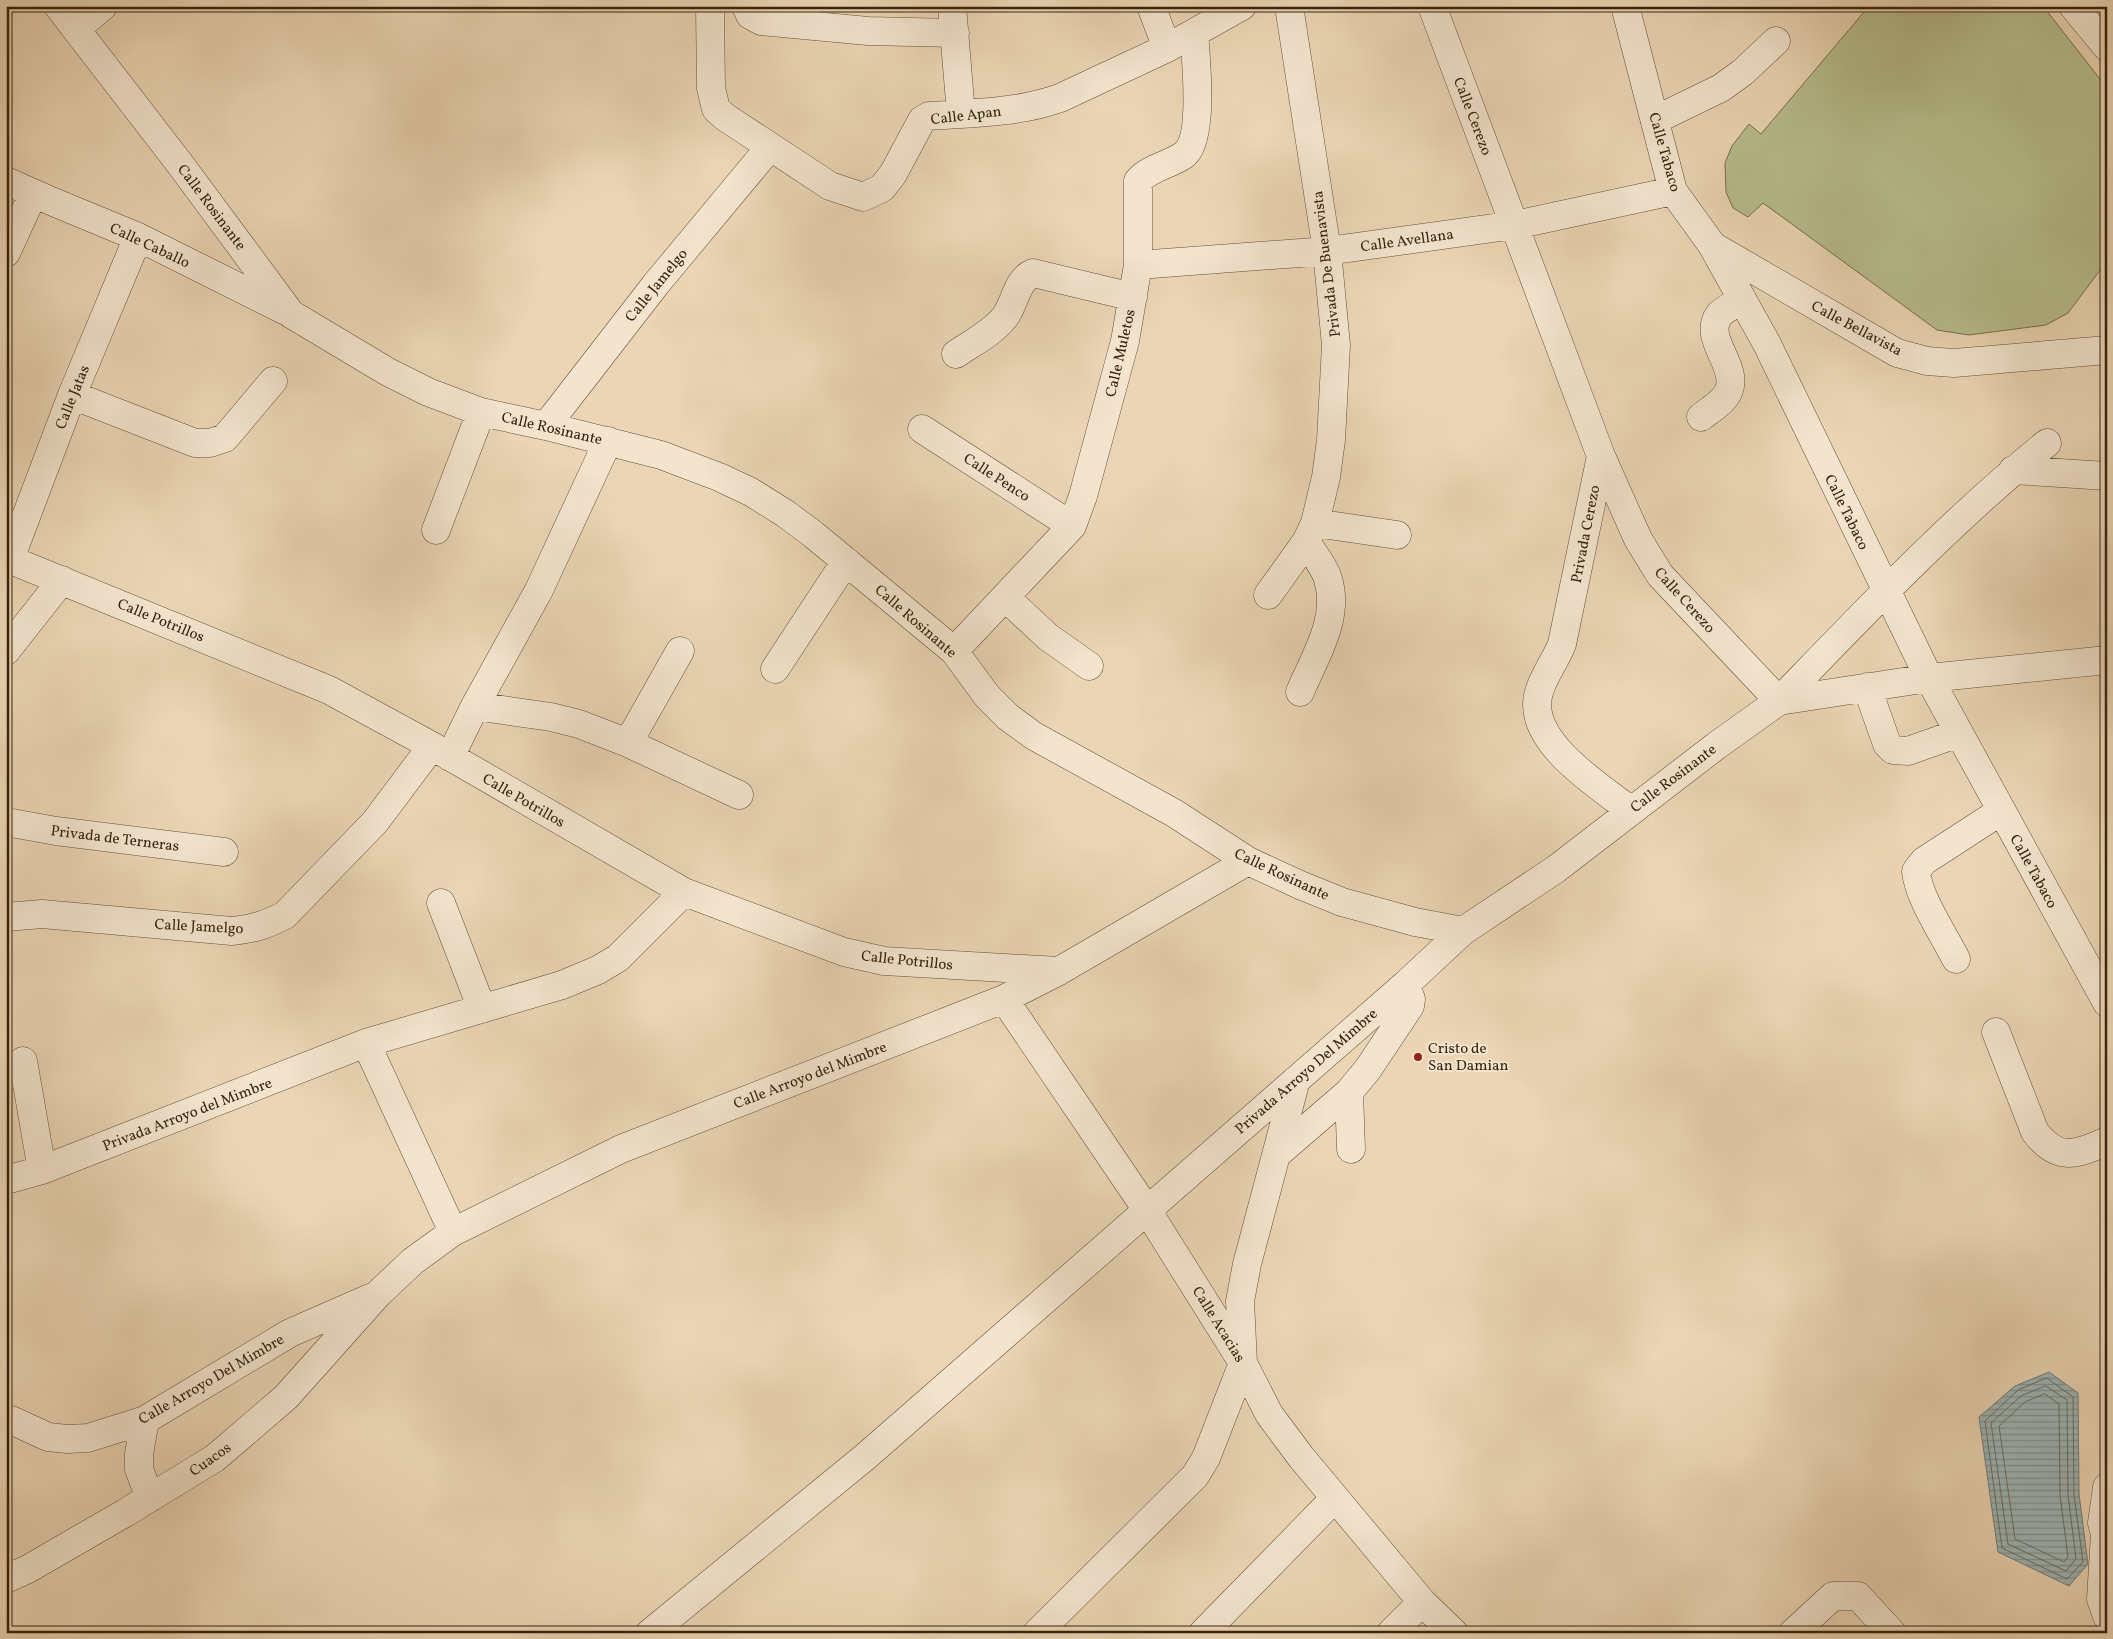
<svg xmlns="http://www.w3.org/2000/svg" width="2113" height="1639" viewBox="0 0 2113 1639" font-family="Vollkorn,serif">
	<defs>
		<pattern id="water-rules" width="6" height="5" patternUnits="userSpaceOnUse" patternTransform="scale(1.25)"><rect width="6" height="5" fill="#9db6b8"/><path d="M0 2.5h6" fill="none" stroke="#819494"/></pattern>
	</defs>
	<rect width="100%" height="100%" fill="#ebd5b4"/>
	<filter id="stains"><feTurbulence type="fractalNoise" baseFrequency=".004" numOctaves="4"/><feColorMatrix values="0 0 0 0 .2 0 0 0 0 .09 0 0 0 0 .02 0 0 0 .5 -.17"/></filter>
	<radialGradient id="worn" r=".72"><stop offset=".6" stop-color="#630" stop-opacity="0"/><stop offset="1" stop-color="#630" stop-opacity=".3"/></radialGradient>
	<path fill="#b7bd8d" stroke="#76704d" d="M 1869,6 L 2043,6 L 2107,88 L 2107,258 L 2104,265 L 2068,313 L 2046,325 L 1969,335 L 1937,330 L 1763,203 L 1748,217 L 1733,208 L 1726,192 L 1725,163 L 1732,146 L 1749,124 L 1761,134 Z"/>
	<path fill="url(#water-rules)" stroke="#747c74" d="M 2049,1372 L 2078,1393 L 2079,1494 L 2088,1564 L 2069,1586 L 1998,1552 L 1979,1417 L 2015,1386 Z"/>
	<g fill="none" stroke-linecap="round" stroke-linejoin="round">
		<path stroke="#6a6d62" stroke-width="1" d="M 2047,1378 L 2073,1397 L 2074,1495 L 2083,1562 L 2067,1579 L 2002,1548 L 1985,1421 L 2018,1390 Z
			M 2046,1386 L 2067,1400 L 2068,1495 L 2076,1559 L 2066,1571 L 2008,1544 L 1991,1423 L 2021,1396 Z
			M 2045,1394 L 2059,1404 L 2060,1495 L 2068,1557 L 2064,1562 L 2015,1539 L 1999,1426 L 2025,1402 Z"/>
		<g stroke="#635037" stroke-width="29">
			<path id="minor" d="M 58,6 L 180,164 L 291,314 L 388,372 L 428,392 L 481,412 L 546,426 L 661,455 L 719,477 L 751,492 L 786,514 L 814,535 L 954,651 L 987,696 L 1008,717 L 1034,736 L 1174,813 L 1248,861 L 1300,885 L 1342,902 L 1415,922 L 1463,931 L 1556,869 L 1716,746 L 1779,701 L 1929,678 L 2107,660
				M 710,6 L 711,88 L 716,109 L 725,117 L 830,186 L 863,197 L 882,188 L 893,174 L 922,120 L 929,116 C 972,113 1018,113 1060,98 L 1167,48 L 1242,6
				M 746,6 L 750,15 L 761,21 L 868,31 L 955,33
				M 952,6 L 961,114
				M 1151,6 L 1167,48
				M 1432,6 L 1601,456 L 1562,644 C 1555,662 1542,677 1538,696 C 1528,742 1599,786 1630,810
				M 1625,6 L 1673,191 L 1712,245 L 1767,344 L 1929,678 L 2107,1003
				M 2073,6 L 2107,47
				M 76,29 L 103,6
				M 1655,120 L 1721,88 L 1743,72 L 1776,41
				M 6,181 L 51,201 L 138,237 L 286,311
				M 1713,246 L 1897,353 L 1927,361 L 1954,363 L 2107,350
				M 6,253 L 33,194
				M 1138,265 L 1327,251 L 1515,225 L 1673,191
				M 956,354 C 972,343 992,333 1004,318 C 1015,305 1016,280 1033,273 L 1133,297
				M 72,395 L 195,443 L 210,443 L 225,438 L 273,381
				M 1701,417 C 1711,409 1728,400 1730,386 C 1735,363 1703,337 1719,315 C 1724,309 1736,304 1742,300
				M 546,426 L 656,284 L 770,147
				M 922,429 L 1072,526
				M 1601,456 L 1638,539 L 1660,575 L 1779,701 C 1865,612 1951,521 2047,443
				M 2013,470 L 2107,476
				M 1315,523 L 1397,535
				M 436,530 L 481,412
				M 6,558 L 329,690 L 432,746 L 684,892 L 844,952 L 884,961 L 1058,971
				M 10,559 L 72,395 L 138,237
				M 1268,595 L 1306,542 L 1315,523 L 1326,477 L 1331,440 L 1336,345 L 1327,251 L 1289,6
				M 1005,597 L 1048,637 L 1089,666
				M 6,651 L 62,580
				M 954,651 L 1072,526 L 1083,496 L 1125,341 L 1138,265 L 1138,181 C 1150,167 1171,165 1185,154 C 1204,137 1196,58 1194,33
				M 775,669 L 846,561
				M 1867,687 L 1887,744 L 1893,750 L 1908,751 L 1959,733
				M 1300,692 C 1315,656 1340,619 1328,579 C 1324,566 1313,553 1306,542
				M 475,706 L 551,717 L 579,724 L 628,743 L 739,795
				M 628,743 L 680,651
				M 450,757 L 475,706 L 539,590 L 608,441
				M 6,822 L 56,831 L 224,852
				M 441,903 L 482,1009
				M 6,917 L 42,914 L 232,931 C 253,929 266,925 285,915 L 375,822 L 432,746
				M 1956,959 C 1944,935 1918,897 1916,871 L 1924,861 L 2001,811
				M 1004,999 L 1147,1210 L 1243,1363 L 1269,1414 L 1301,1457 L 1422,1602 L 1454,1633
				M 1996,1032 L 2035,1132 C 2058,1162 2076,1155 2107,1141
				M 366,1043 L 453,1232
				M 23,1061 L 42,1170
				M 1351,1149 L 1349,1092 L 1368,1069 L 1410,1006 L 1411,999 L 1405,985
				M 1276,1155 L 1349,1092
				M 6,1180 L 42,1170 L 366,1043 L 562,985 L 598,970 L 618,958 L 684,892
				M 11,1420 L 48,1437 L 67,1439 L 88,1438 L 145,1420 L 290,1333 L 370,1298
				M 145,1420 L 139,1454 L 139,1469 L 150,1498
				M 2107,1487 L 2102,1523 L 2105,1534 L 2101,1599 L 2107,1616
				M 6,1579 L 28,1569 L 125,1513 L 215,1458 L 286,1397 L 378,1294 L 413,1261 L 453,1232 L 621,1149 L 1004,999 L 1059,971 L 1248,861
				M 650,1633 L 865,1457 L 1405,985 L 1463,931
				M 1037,1633 L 1195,1476 L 1206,1458 L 1243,1363 L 1240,1301 L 1247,1264 L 1296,1080
				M 1203,1633 L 1335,1498
				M 1391,1633 L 1422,1602
				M 1793,1633 L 1833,1596 L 1858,1596 L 1892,1633"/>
		</g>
		<use href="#minor" stroke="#f2e4ce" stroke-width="28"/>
	</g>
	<circle fill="#8f2418" stroke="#f2e4ce" stroke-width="2" cx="1418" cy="1057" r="5"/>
	<g text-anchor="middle" stroke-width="4" stroke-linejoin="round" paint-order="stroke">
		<g font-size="15" fill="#36240d" stroke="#f2e4ce">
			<text transform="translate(966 115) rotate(-7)" y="5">Calle Apan</text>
			<text transform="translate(1473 116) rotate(69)" y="5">Calle Cerezo</text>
			<text transform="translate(1665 152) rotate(74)" y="5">Calle Tabaco</text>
			<text transform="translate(212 207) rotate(53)" y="5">Calle Rosinante</text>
			<text transform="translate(1407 240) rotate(-8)" y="5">Calle Avellana</text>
			<text transform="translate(150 245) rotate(25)" y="5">Calle Caballo</text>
			<text transform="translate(1326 264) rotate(-97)" y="5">Privada De Buenavista</text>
			<text transform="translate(656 285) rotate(-51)" y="5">Calle Jamelgo</text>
			<text transform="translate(1857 328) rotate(28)" y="5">Calle Bellavista</text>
			<text transform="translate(1120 353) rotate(-77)" y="5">Calle Muletos</text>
			<text transform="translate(72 397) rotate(-68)" y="5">Calle Jatas</text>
			<text transform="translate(552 428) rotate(13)" y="5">Calle Rosinante</text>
			<text transform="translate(997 477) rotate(33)" y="5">Calle Penco</text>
			<text transform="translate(1847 512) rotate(64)" y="5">Calle Tabaco</text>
			<text transform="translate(1585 534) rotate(-79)" y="5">Privada Cerezo</text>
			<text transform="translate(1685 600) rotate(48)" y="5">Calle Cerezo</text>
			<text transform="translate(161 620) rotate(22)" y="5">Calle Potrillos</text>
			<text transform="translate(916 621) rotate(41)" y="5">Calle Rosinante</text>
			<text transform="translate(1673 778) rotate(-37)" y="5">Calle Rosinante</text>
			<text transform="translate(524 800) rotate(30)" y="5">Calle Potrillos</text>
			<text transform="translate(115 838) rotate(7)" y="5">Privada de Terneras</text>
			<text transform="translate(2034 871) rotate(61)" y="5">Calle Tabaco</text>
			<text transform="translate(1282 874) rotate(25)" y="5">Calle Rosinante</text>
			<text transform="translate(199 926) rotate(3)" y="5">Calle Jamelgo</text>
			<text transform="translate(907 960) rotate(6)" y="5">Calle Potrillos</text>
			<text transform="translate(1306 1071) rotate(-41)" y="5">Privada Arroyo Del Mimbre</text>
			<text transform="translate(810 1075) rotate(-21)" y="5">Calle Arroyo del Mimbre</text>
			<text transform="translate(187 1114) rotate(-21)" y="5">Privada Arroyo del Mimbre</text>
			<text transform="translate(1219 1324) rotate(58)" y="5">Calle Acacias</text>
			<text transform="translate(211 1379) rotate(-30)" y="5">Calle Arroyo Del Mimbre</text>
			<text transform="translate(210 1459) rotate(-35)" y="5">Cuacos</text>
		</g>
		<g font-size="15" fill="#36240d" stroke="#f2e4ce" text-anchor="start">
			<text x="1428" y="1053">Cristo de<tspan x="1428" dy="17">San Damian</tspan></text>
		</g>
	</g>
	<rect width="2113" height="1639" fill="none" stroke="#ebd5b4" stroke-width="25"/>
	<rect x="8" y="8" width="2098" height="1624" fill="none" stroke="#36240d" stroke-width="2.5"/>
	<rect x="12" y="12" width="2088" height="1614" fill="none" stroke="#36240d"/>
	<rect width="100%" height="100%" filter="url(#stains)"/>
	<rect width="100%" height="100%" fill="url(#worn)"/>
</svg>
